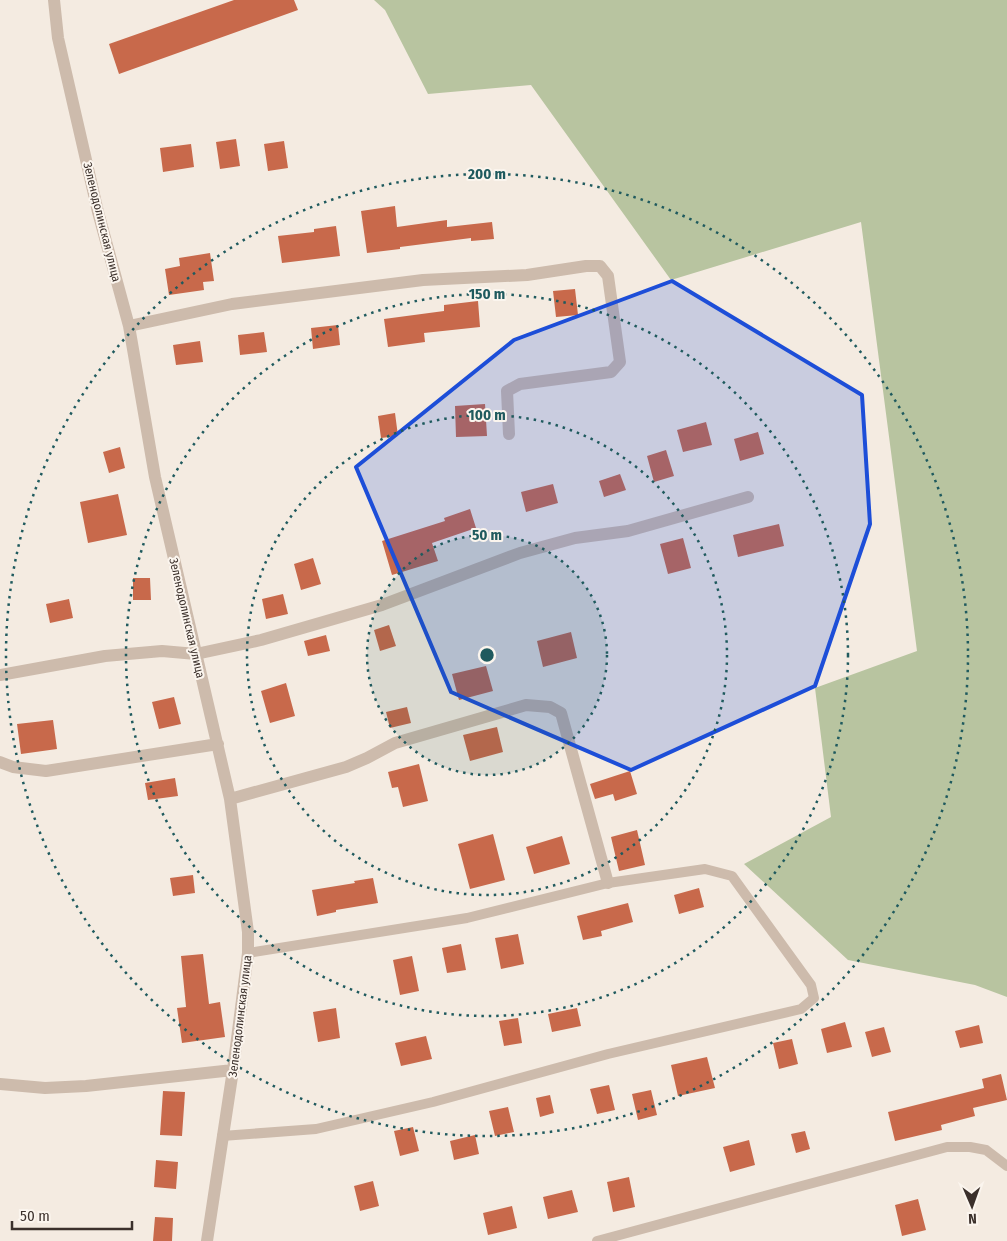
<svg xmlns="http://www.w3.org/2000/svg" width="1007" height="1241" viewBox="0 0 1007 1241" font-family="'Fira Sans Condensed',sans-serif">
	<rect width="100%" height="100%" fill="#f4ebe1"/>
	<path fill="#b8c4a0" d="M 374,0 L 1007,0 L 1007,997 L 975,985 L 848,960 L 744,864 L 831,817 L 815,688 L 917,651 L 861,222 L 671,280 L 531,85 L 428,94 L 385,10 Z"/>
	<path fill="#c8694b" d="M 234,0 L 294,0 L 298,10 L 119,74 L 109,44 Z
		M 236,139 L 240,166 L 220,169 L 216,142 Z
		M 284,141 L 288,168 L 268,171 L 264,144 Z
		M 191,144 L 194,167 L 163,172 L 160,148 Z
		M 395,206 L 397,227 L 447,220 L 447,227 L 492,222 L 494,239 L 471,241 L 471,238 L 400,247 L 400,249 L 367,253 L 361,211 Z
		M 336,226 L 340,256 L 282,263 L 278,236 L 314,232 L 314,229 Z
		M 210,253 L 214,281 L 203,282 L 204,290 L 169,295 L 165,269 L 180,266 L 179,258 Z
		M 575,289 L 578,315 L 556,317 L 553,291 Z
		M 478,301 L 480,327 L 424,333 L 425,342 L 388,347 L 384,319 L 444,311 L 444,305 Z
		M 338,325 L 340,345 L 313,349 L 311,328 Z
		M 264,332 L 267,352 L 240,355 L 238,335 Z
		M 200,341 L 203,362 L 176,365 L 173,345 Z
		M 485,404 L 487,436 L 456,437 L 455,406 Z
		M 395,413 L 398,436 L 381,438 L 378,416 Z
		M 706,422 L 712,445 L 683,452 L 677,430 Z
		M 758,432 L 764,454 L 740,461 L 734,439 Z
		M 120,447 L 125,468 L 109,473 L 103,452 Z
		M 666,450 L 674,476 L 654,482 L 647,456 Z
		M 620,474 L 626,490 L 604,497 L 599,481 Z
		M 553,484 L 558,503 L 526,512 L 521,492 Z
		M 118,494 L 127,535 L 88,543 L 80,502 Z
		M 470,509 L 476,528 L 432,543 L 438,561 L 392,575 L 382,541 L 445,521 L 444,518 Z
		M 779,524 L 784,546 L 738,557 L 733,535 Z
		M 683,538 L 691,568 L 668,574 L 660,544 Z
		M 313,558 L 321,584 L 301,590 L 294,564 Z
		M 133,578 L 150,578 L 151,600 L 133,600 Z
		M 283,594 L 288,614 L 266,619 L 262,599 Z
		M 69,599 L 73,618 L 50,623 L 46,604 Z
		M 389,625 L 396,646 L 380,651 L 374,630 Z
		M 571,632 L 577,658 L 543,667 L 537,641 Z
		M 326,635 L 330,651 L 308,656 L 304,641 Z
		M 486,666 L 493,691 L 459,700 L 452,674 Z
		M 286,683 L 295,716 L 270,723 L 261,691 Z
		M 174,697 L 181,724 L 159,729 L 152,702 Z
		M 407,707 L 411,723 L 390,728 L 386,712 Z
		M 53,720 L 57,749 L 21,754 L 17,724 Z
		M 497,727 L 503,752 L 470,761 L 463,735 Z
		M 419,764 L 428,801 L 403,807 L 398,787 L 392,788 L 388,772 Z
		M 630,771 L 637,794 L 615,801 L 613,794 L 595,799 L 590,784 Z
		M 175,778 L 178,796 L 148,800 L 145,783 Z
		M 637,830 L 645,865 L 619,871 L 611,837 Z
		M 493,834 L 505,880 L 470,889 L 458,844 Z
		M 562,836 L 570,864 L 534,874 L 526,847 Z
		M 193,875 L 195,893 L 173,896 L 170,878 Z
		M 373,878 L 378,903 L 336,910 L 336,912 L 317,916 L 312,890 L 355,883 L 354,881 Z
		M 699,888 L 704,907 L 679,914 L 674,895 Z
		M 628,903 L 633,922 L 601,931 L 602,936 L 583,940 L 577,916 Z
		M 518,934 L 524,964 L 501,969 L 495,938 Z
		M 461,944 L 466,970 L 447,973 L 442,948 Z
		M 203,954 L 209,1004 L 220,1002 L 225,1037 L 182,1043 L 177,1008 L 186,1007 L 181,956 Z
		M 412,956 L 419,991 L 400,995 L 393,960 Z
		M 336,1008 L 340,1038 L 318,1042 L 313,1012 Z
		M 577,1008 L 581,1026 L 552,1032 L 548,1014 Z
		M 518,1018 L 522,1043 L 504,1046 L 499,1021 Z
		M 845,1022 L 852,1047 L 827,1053 L 821,1029 Z
		M 979,1025 L 983,1043 L 960,1048 L 955,1031 Z
		M 884,1027 L 891,1052 L 872,1057 L 865,1032 Z
		M 426,1036 L 432,1059 L 401,1066 L 395,1043 Z
		M 792,1039 L 798,1064 L 779,1069 L 773,1043 Z
		M 707,1057 L 715,1088 L 678,1096 L 671,1065 Z
		M 1001,1074 L 1007,1100 L 973,1108 L 975,1116 L 941,1125 L 942,1130 L 895,1141 L 888,1112 L 984,1088 L 982,1079 Z
		M 609,1085 L 615,1110 L 597,1114 L 590,1089 Z
		M 651,1090 L 657,1115 L 638,1120 L 632,1094 Z
		M 163,1091 L 185,1092 L 182,1136 L 160,1135 Z
		M 550,1095 L 554,1113 L 540,1117 L 536,1098 Z
		M 508,1107 L 514,1132 L 495,1136 L 489,1111 Z
		M 413,1127 L 419,1151 L 400,1156 L 394,1131 Z
		M 805,1131 L 810,1149 L 796,1153 L 791,1134 Z
		M 475,1135 L 479,1154 L 454,1160 L 450,1141 Z
		M 749,1140 L 755,1165 L 730,1172 L 723,1147 Z
		M 156,1160 L 178,1162 L 176,1189 L 154,1187 Z
		M 629,1177 L 635,1207 L 613,1212 L 607,1182 Z
		M 373,1181 L 379,1206 L 360,1211 L 354,1186 Z
		M 572,1190 L 578,1212 L 548,1219 L 543,1197 Z
		M 918,1199 L 926,1230 L 902,1236 L 895,1205 Z
		M 512,1206 L 517,1228 L 488,1235 L 483,1213 Z
		M 155,1217 L 173,1218 L 172,1241 L 153,1241 Z"/>
	<g fill="none" stroke-linecap="round" stroke-linejoin="round">
		<path stroke="#cdbbac" stroke-width="10" d="M 222,1136 L 316,1129 L 433,1102 L 608,1054 L 801,1009 L 814,998 L 811,985 L 732,876 L 705,869 L 608,883 L 467,918 L 248,953
			M 597,1241 L 947,1147 L 970,1147 L 986,1150 L 1007,1166"/>
		<path stroke="#cdbbac" stroke-width="12" d="M 54,0 L 58,38 L 98,212 L 129,326 L 155,477 L 230,799 L 248,932 L 248,953 L 233,1070 L 207,1241
			M 129,326 L 232,304 L 423,280 L 527,275 L 586,266 L 600,266 L 608,276 L 620,362 L 611,372 L 520,384 L 507,391 L 509,434
			M 0,675 L 105,656 L 162,651 L 196,654 L 261,640 L 382,605 L 520,553 L 575,538 L 628,531 L 748,497
			M 0,762 L 13,767 L 46,771 L 218,744
			M 230,799 L 346,767 L 367,758 L 395,743 L 526,705 L 550,707 L 561,713 L 608,883
			M 0,1084 L 45,1088 L 86,1086 L 233,1070"/>
	</g>
	<path fill="#1d4ed8" fill-opacity="0.2" stroke="#1d4ed8" stroke-width="4" stroke-linejoin="round" d="M 672,281 L 862,395 L 870,524 L 815,686 L 631,770 L 451,692 L 356,467 L 514,340 Z"/>
	<circle cx="487" cy="655" r="120" fill="#1f5a5e" fill-opacity=".12"/>
	<g fill="none" stroke="#1f5a5e" stroke-width="2.5" stroke-dasharray="2.5 5">
		<circle cx="487" cy="655" r="120"/>
		<circle cx="487" cy="655" r="240"/>
		<circle cx="487" cy="655" r="361"/>
		<circle cx="487" cy="655" r="481"/>
	</g>
	<g text-anchor="middle" stroke-width="4" stroke-linejoin="round" paint-order="stroke">
		<g font-size="12" fill="#3b302b" stroke="#fbf5ee">
			<text transform="translate(102 222) rotate(76)" y="4">Зеленодолинская улица</text>
			<text transform="translate(187 618) rotate(77)" y="4">Зеленодолинская улица</text>
			<text transform="translate(240 1016) rotate(-83)" y="4">Зеленодолинская улица</text>
		</g>
	</g>
	<circle cx="487" cy="655" r="8" fill="#1f5a5e" stroke="#fbf5ee" stroke-width="2.5"/>
	<g font-size="15" text-anchor="middle" font-weight="bold" fill="#1f5a5e" stroke="#fbf5ee" stroke-width="4" stroke-linejoin="round" paint-order="stroke">
		<text x="487" y="179">200 m</text>
		<text x="487" y="299">150 m</text>
		<text x="487" y="420">100 m</text>
		<text x="487" y="540">50 m</text>
	</g>
	<g transform="translate(972 1206) rotate(178)" stroke="#fbf5ee" stroke-width="4" paint-order="stroke">
	<path d="M0-4L9 19L0 12L-9 19Z" fill="#3b302b"/>
	<text y="-8" font-size="14" font-weight="bold" text-anchor="middle" fill="#3b302b">N</text>
	</g>
	<path d="M12 1221v8h120v-8" fill="none" stroke="#3b302b" stroke-width="2.5"/>
	<text x="20" y="1221" font-size="15" fill="#3b302b" stroke="#fbf5ee" stroke-width="4" paint-order="stroke">50 m</text>
</svg>
